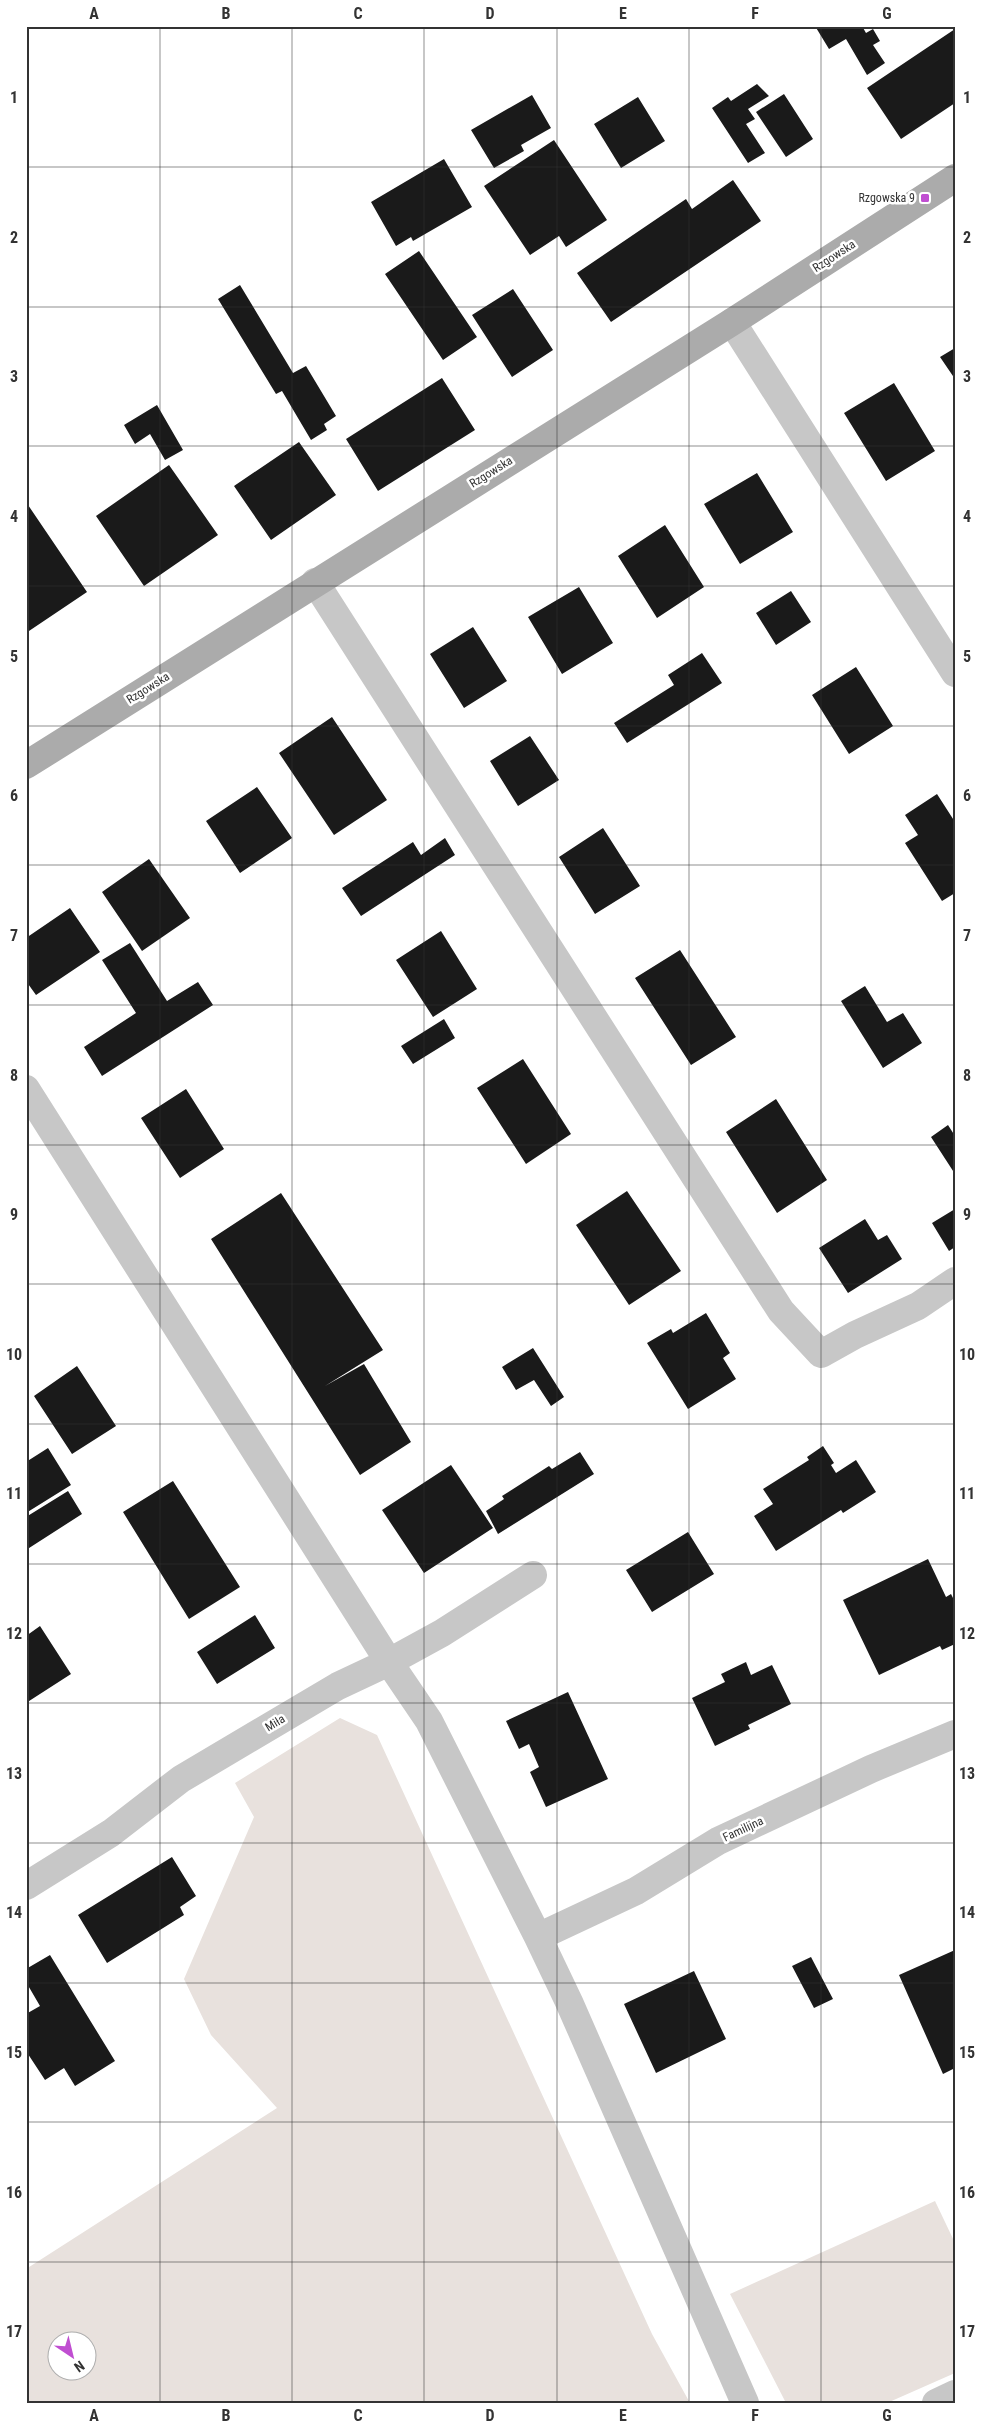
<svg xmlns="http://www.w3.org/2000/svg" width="981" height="2429" viewBox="0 0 981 2429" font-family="'Roboto Condensed',sans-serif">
	<rect width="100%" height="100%" fill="#fff"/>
	<path fill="#e8e1dd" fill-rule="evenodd" d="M 340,1718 L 377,1735 L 652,2334 L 690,2403 L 26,2403 L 26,2269 L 277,2108 L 211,2035 L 184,1979 L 254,1817 L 235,1783 ZM 58,2342 L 88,2342 L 88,2372 L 58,2372 Z
		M 935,2201 L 955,2243 L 955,2373 L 887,2403 L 786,2403 L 730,2294 Z"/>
	<path fill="#1a1a1a" d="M 815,26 L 862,26 L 866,33 L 873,29 L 880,41 L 873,45 L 885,63 L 867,75 L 846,39 L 829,49 Z
		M 955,29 L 955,103 L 901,139 L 867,88 Z
		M 757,84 L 769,96 L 748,109 L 755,119 L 746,124 L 765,153 L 748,163 L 712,108 L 728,97 L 731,101 Z
		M 784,94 L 813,139 L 786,157 L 756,112 Z
		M 532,95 L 551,128 L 521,145 L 524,151 L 494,168 L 471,130 Z
		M 638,97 L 665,141 L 621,168 L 594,124 Z
		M 554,140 L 607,220 L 566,247 L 559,236 L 530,255 L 484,186 Z
		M 444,159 L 472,207 L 413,241 L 411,237 L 396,246 L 371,202 Z
		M 733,180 L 761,221 L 611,322 L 577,273 L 686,199 L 692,209 Z
		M 419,251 L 477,337 L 443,360 L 385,274 Z
		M 240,285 L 293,373 L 306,366 L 336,416 L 324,424 L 327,430 L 311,440 L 282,391 L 276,394 L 218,299 Z
		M 513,289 L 553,350 L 512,377 L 472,315 Z
		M 955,348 L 955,379 L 940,357 Z
		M 442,378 L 475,430 L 378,491 L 346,439 Z
		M 894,383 L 935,451 L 886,481 L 844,413 Z
		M 157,405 L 183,450 L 165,460 L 150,434 L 135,444 L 124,425 Z
		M 299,442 L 336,495 L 271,540 L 234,486 Z
		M 169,465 L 218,535 L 144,586 L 96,516 Z
		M 757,473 L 793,532 L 740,564 L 704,504 Z
		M 26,502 L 87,592 L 26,633 Z
		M 665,525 L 704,587 L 657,618 L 618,556 Z
		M 579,587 L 613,643 L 562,674 L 528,617 Z
		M 791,591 L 811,622 L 776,645 L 756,613 Z
		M 473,627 L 507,681 L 464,708 L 430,654 Z
		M 702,653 L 722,683 L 627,743 L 614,723 L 674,685 L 668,675 Z
		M 856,667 L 893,726 L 849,754 L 812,695 Z
		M 332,717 L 387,800 L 334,835 L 279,753 Z
		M 530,736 L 559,780 L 518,806 L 490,761 Z
		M 257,787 L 292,838 L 240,873 L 206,821 Z
		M 937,794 L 955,822 L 955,893 L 942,901 L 905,843 L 918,835 L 905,815 Z
		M 603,828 L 640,886 L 595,914 L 559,857 Z
		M 445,838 L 455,855 L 361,916 L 342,888 L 413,842 L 421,855 Z
		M 149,859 L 190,918 L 142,951 L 102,892 Z
		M 70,908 L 100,952 L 36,995 L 26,981 L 26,938 Z
		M 441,931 L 477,989 L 433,1017 L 396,960 Z
		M 130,943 L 167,1001 L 198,982 L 213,1005 L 102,1076 L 84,1047 L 136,1013 L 102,960 Z
		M 680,950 L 736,1037 L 691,1065 L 635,978 Z
		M 865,986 L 887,1022 L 903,1013 L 922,1043 L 883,1068 L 841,1001 Z
		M 444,1019 L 455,1038 L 413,1064 L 401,1046 Z
		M 523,1059 L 571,1134 L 526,1164 L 477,1088 Z
		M 186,1089 L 224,1149 L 180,1178 L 141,1118 Z
		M 776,1099 L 827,1180 L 777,1213 L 726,1132 Z
		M 948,1125 L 955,1136 L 955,1174 L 931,1137 Z
		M 627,1191 L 681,1271 L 629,1305 L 576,1225 Z
		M 281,1193 L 383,1350 L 325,1386 L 364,1364 L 411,1442 L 360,1475 L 211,1239 Z
		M 955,1209 L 955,1247 L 949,1251 L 932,1223 Z
		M 865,1219 L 878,1240 L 887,1235 L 902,1259 L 848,1293 L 819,1248 Z
		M 706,1313 L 730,1353 L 723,1358 L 736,1379 L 688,1409 L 647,1343 L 671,1329 L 673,1333 Z
		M 533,1348 L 564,1397 L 551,1406 L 534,1380 L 516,1390 L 502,1367 Z
		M 77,1366 L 116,1426 L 72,1454 L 34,1396 Z
		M 823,1446 L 834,1463 L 831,1465 L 836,1473 L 856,1460 L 876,1492 L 843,1513 L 841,1510 L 776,1551 L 754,1516 L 773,1504 L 763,1489 L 809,1460 L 807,1457 Z
		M 48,1448 L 71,1485 L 26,1513 L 26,1462 Z
		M 580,1452 L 594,1474 L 498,1534 L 486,1511 L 504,1499 L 502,1496 L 549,1466 L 552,1469 Z
		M 451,1465 L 493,1528 L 424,1573 L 382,1510 Z
		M 173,1481 L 240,1587 L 189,1619 L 123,1512 Z
		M 68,1491 L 82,1514 L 26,1550 L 26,1517 Z
		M 688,1532 L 714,1574 L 652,1612 L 626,1570 Z
		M 928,1559 L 946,1597 L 951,1594 L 955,1602 L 955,1644 L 942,1650 L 940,1646 L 879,1675 L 843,1600 Z
		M 255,1615 L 275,1648 L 217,1684 L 197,1652 Z
		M 40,1626 L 71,1674 L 26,1703 L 26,1651 L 29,1649 L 26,1644 L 26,1636 Z
		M 746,1662 L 751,1675 L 772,1665 L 791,1704 L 748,1725 L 750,1729 L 715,1746 L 692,1698 L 725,1682 L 721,1674 Z
		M 568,1692 L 608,1779 L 546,1807 L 530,1772 L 539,1767 L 529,1744 L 519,1749 L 506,1721 Z
		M 172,1857 L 196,1896 L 180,1907 L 184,1915 L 107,1963 L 78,1915 Z
		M 955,1950 L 955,2068 L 943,2074 L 899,1975 Z
		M 50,1955 L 115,2061 L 75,2086 L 64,2068 L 45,2080 L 26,2051 L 26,2014 L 40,2006 L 26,1982 L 26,1969 Z
		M 811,1957 L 833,1999 L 814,2008 L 792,1966 Z
		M 694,1971 L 726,2039 L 656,2073 L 624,2004 Z"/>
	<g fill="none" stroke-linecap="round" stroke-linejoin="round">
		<path stroke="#c7c7c7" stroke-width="28" d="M 732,322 L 955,673
			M 315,582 L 781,1311 L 821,1354 L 855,1335 L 918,1306 L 955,1281
			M 26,1089 L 389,1662 L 429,1721 L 538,1937 L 569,2002 L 745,2403
			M 26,1886 L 111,1833 L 181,1779 L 338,1686 L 389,1662 L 442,1633 L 533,1575
			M 538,1937 L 636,1891 L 718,1841 L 871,1769 L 955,1734
			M 936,2403 L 955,2394"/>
		<path stroke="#ababab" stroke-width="28" d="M 26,765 L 732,322 L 955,178"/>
	</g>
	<path fill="none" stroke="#333" stroke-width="1" stroke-opacity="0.55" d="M 160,26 L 160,2403M 292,26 L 292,2403M 424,26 L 424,2403M 557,26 L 557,2403M 689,26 L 689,2403M 821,26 L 821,2403M 26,167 L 955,167M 26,307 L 955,307M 26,446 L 955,446M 26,586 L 955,586M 26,726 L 955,726M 26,865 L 955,865M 26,1005 L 955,1005M 26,1145 L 955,1145M 26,1284 L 955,1284M 26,1424 L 955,1424M 26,1564 L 955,1564M 26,1703 L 955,1703M 26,1843 L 955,1843M 26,1983 L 955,1983M 26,2122 L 955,2122M 26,2262 L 955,2262"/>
	<rect fill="#c04ed1" stroke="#fff" stroke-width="2" x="920" y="193" width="10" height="10" rx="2.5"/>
	<g text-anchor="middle" stroke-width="5" stroke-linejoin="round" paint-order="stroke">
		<g font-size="12" fill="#333" stroke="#fff" text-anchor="end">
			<text x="915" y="202">Rzgowska 9</text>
		</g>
		<g font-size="12" fill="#333" stroke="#fff">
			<text transform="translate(834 256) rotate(-33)" y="4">Rzgowska</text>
			<text transform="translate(491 472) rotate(-32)" y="4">Rzgowska</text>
			<text transform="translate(148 688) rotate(-32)" y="4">Rzgowska</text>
			<text transform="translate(275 1723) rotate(-31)" y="4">Miła</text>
			<text transform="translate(743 1829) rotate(-25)" y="4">Familijna</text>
		</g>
	</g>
	<rect width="981" height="2429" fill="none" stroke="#ffffff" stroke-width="55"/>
	<g transform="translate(72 2356) rotate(145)"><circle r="24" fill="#ffffff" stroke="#adadad"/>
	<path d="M0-4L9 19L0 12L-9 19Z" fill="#c04ed1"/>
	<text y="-8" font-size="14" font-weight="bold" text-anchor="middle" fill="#333333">N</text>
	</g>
	<rect x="28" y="28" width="926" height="2374" fill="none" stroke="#333" stroke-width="2"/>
	<g font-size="16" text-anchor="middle" font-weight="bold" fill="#333">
		<text x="94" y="19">A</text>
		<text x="226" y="19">B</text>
		<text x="358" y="19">C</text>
		<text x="490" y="19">D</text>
		<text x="623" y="19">E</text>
		<text x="755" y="19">F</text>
		<text x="887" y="19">G</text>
		<text x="14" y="103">1</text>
		<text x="967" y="103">1</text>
		<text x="14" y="243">2</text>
		<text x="967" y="243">2</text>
		<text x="14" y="382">3</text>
		<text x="967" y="382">3</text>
		<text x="14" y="522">4</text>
		<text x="967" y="522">4</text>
		<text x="14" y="662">5</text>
		<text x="967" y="662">5</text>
		<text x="14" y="801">6</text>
		<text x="967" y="801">6</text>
		<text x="14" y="941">7</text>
		<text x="967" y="941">7</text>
		<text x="14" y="1081">8</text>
		<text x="967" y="1081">8</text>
		<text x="14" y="1220">9</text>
		<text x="967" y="1220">9</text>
		<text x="14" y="1360">10</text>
		<text x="967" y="1360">10</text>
		<text x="14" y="1499">11</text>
		<text x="967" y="1499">11</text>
		<text x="14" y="1639">12</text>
		<text x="967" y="1639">12</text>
		<text x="14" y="1779">13</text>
		<text x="967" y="1779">13</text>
		<text x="14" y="1918">14</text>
		<text x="967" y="1918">14</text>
		<text x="14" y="2058">15</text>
		<text x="967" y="2058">15</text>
		<text x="14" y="2198">16</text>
		<text x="967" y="2198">16</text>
		<text x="14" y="2337">17</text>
		<text x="967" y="2337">17</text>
		<text x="94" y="2421">A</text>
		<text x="226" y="2421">B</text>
		<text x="358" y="2421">C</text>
		<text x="490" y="2421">D</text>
		<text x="623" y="2421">E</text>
		<text x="755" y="2421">F</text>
		<text x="887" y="2421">G</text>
	</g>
</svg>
